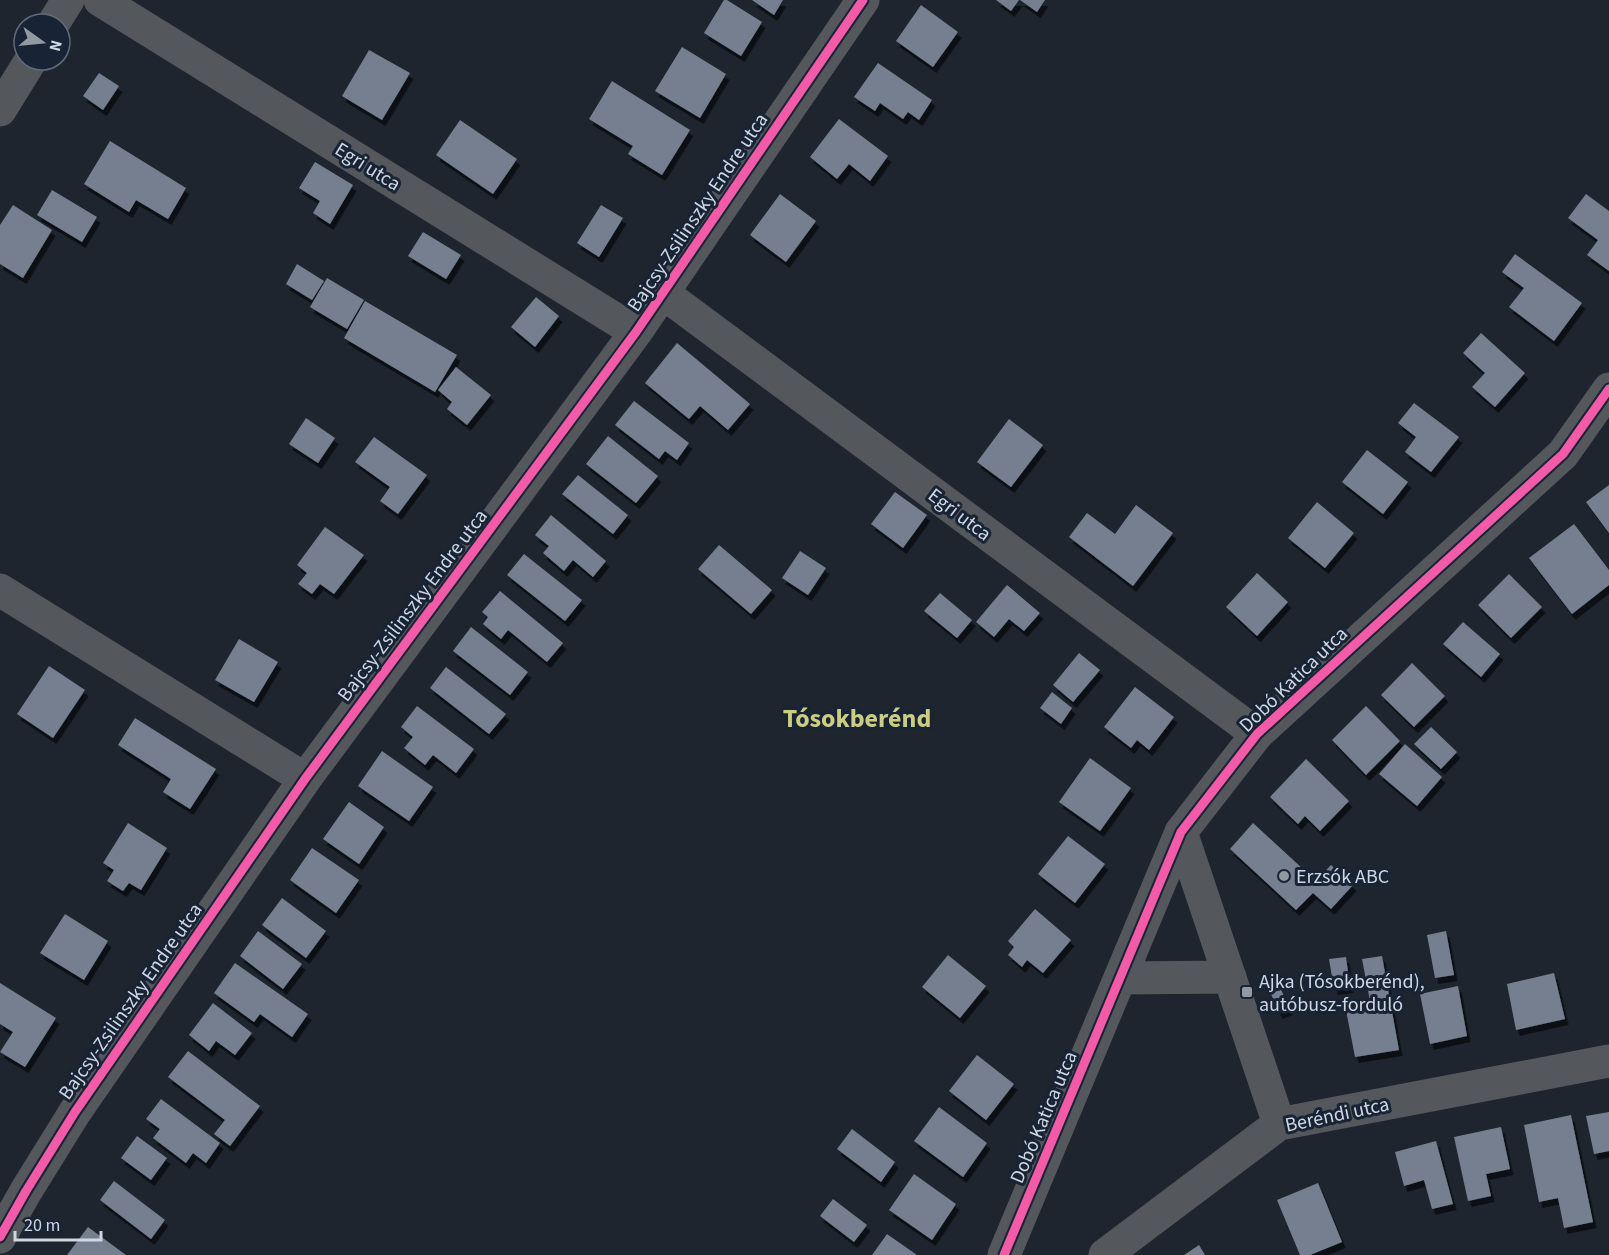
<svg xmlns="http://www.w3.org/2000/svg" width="1609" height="1255" viewBox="0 0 1609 1255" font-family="'Source Sans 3',sans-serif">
	<defs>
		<filter id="shadow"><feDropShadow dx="3.5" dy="6" stdDeviation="0" flood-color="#0009"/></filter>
	</defs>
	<rect width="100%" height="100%" fill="#1e252f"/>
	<path fill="#747f8f" filter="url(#shadow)" d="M 724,0 L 727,0 L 762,22 L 741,56 L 704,33 Z
		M 752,0 L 783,0 L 774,15 Z
		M 996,0 L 1019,0 L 1011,11 Z
		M 1020,0 L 1045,0 L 1037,12 Z
		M 921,5 L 958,32 L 933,67 L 896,41 Z
		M 682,47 L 726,74 L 700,118 L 655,91 Z
		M 369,50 L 410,73 L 382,120 L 342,96 Z
		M 878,63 L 932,100 L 919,120 L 908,112 L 903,119 L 880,103 L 875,111 L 854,97 Z
		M 99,73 L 119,86 L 103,110 L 83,96 Z
		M 612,81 L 690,130 L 662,175 L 628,154 L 633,146 L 589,119 Z
		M 839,119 L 888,156 L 870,181 L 849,164 L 837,179 L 810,157 Z
		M 460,120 L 517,159 L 493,194 L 436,155 Z
		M 110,141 L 186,188 L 168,219 L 136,200 L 129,212 L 84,184 Z
		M 315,162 L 353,185 L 330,224 L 313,213 L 320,201 L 299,188 Z
		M 52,190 L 97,217 L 82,242 L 37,215 Z
		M 780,194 L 816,221 L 786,262 L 750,235 Z
		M 1586,194 L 1609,211 L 1609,271 L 1587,255 L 1598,240 L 1568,218 Z
		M 13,205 L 52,230 L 23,278 L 0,264 L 0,225 Z
		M 601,205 L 623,218 L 599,257 L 577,243 Z
		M 423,232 L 461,255 L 446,279 L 408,256 Z
		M 1515,254 L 1582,303 L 1554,341 L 1509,307 L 1524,288 L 1502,272 Z
		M 297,264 L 324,281 L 312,300 L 286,284 Z
		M 327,278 L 364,300 L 347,329 L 310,307 Z
		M 536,297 L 559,316 L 535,347 L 511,327 Z
		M 365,301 L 457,355 L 435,392 L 344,338 Z
		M 1481,333 L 1525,373 L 1495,407 L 1472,387 L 1485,373 L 1463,353 Z
		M 677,343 L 750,404 L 728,430 L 700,406 L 689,419 L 645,383 Z
		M 456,367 L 491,395 L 467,425 L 447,409 L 452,402 L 438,390 Z
		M 634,401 L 689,443 L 677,460 L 665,451 L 659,459 L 615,425 Z
		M 1414,403 L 1459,437 L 1431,472 L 1405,452 L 1416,437 L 1398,423 Z
		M 306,418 L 335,438 L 318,463 L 289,444 Z
		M 1009,419 L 1043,445 L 1011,487 L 977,462 Z
		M 608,436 L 658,476 L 636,503 L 586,464 Z
		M 374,437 L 427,475 L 398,514 L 380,501 L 390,487 L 355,462 Z
		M 1367,450 L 1408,482 L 1383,514 L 1342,482 Z
		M 578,475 L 628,515 L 613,534 L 562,494 Z
		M 1609,485 L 1609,533 L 1586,502 Z
		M 895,492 L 927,515 L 903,548 L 871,524 Z
		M 1317,502 L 1354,533 L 1325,568 L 1288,538 Z
		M 1136,505 L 1173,533 L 1133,586 L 1069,537 L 1087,513 L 1115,534 Z
		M 551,515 L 606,561 L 593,577 L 573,560 L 564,571 L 543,553 L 549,546 L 535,535 Z
		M 1574,524 L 1609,570 L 1609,585 L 1572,614 L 1529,558 Z
		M 325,527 L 364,555 L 334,594 L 320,584 L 312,594 L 298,584 L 307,573 L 297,565 Z
		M 719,545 L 772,590 L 751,614 L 698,569 Z
		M 800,551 L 826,568 L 808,595 L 782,578 Z
		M 524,554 L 582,600 L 565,621 L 507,575 Z
		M 1257,573 L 1288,602 L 1257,636 L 1226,607 Z
		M 1509,574 L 1542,607 L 1511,638 L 1478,605 Z
		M 1007,585 L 1040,613 L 1024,631 L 1009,619 L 994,637 L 976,622 Z
		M 500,591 L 563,643 L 547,662 L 508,630 L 501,639 L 483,624 L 488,617 L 482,612 Z
		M 940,593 L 972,620 L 957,638 L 924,611 Z
		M 1463,622 L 1500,654 L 1481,677 L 1443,644 Z
		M 471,627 L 528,672 L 510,695 L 453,651 Z
		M 239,639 L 278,662 L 254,702 L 215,680 Z
		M 1079,653 L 1100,670 L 1073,702 L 1053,685 Z
		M 1412,663 L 1445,696 L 1414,727 L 1381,695 Z
		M 49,666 L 85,690 L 53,738 L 17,714 Z
		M 446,667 L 506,714 L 489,734 L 430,688 Z
		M 1135,687 L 1174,717 L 1149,750 L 1137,740 L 1131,748 L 1104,727 Z
		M 1052,692 L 1072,708 L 1061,724 L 1040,708 Z
		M 417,706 L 474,749 L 456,773 L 433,755 L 425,765 L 404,748 L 413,737 L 401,727 Z
		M 1366,706 L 1400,741 L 1366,775 L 1332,740 Z
		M 135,718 L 216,769 L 190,809 L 163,792 L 171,779 L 118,745 Z
		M 1431,727 L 1457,752 L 1441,769 L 1414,744 Z
		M 1405,744 L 1442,777 L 1417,806 L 1379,774 Z
		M 382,751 L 433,787 L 409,821 L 358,786 Z
		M 1090,758 L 1131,788 L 1100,831 L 1059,802 Z
		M 1306,759 L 1349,801 L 1320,831 L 1305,816 L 1298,824 L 1270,797 Z
		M 349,802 L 384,827 L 359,864 L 323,839 Z
		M 128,823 L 167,848 L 141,890 L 129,883 L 123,891 L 107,881 L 114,870 L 103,863 Z
		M 1253,823 L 1316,881 L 1331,865 L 1353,885 L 1331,909 L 1313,893 L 1296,910 L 1230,849 Z
		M 1068,836 L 1105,864 L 1075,903 L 1038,874 Z
		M 312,848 L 359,880 L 336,913 L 290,880 Z
		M 282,898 L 326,931 L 306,958 L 262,925 Z
		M 1035,909 L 1071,940 L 1043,973 L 1027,960 L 1022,967 L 1008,955 L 1014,947 L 1008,941 Z
		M 65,914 L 108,941 L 84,980 L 40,953 Z
		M 258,931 L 302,964 L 283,989 L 240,956 Z
		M 1446,931 L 1454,975 L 1435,978 L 1427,935 Z
		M 948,955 L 986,986 L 960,1018 L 922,987 Z
		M 1382,956 L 1399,1050 L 1355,1057 L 1345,1005 L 1370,1001 L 1362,959 Z
		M 1346,957 L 1350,987 L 1334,989 L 1329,959 Z
		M 235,963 L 308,1014 L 292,1037 L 260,1014 L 254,1022 L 214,993 Z
		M 1554,973 L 1565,1019 L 1516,1030 L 1507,984 Z
		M 0,983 L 56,1018 L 25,1067 L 0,1052 L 13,1032 L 0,1024 Z
		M 1458,986 L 1467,1036 L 1430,1044 L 1420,994 Z
		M 1281,989 L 1289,1009 L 1279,1013 L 1271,994 Z
		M 213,1003 L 252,1033 L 235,1055 L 216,1041 L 209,1051 L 189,1035 Z
		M 188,1051 L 260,1106 L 230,1146 L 214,1134 L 225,1120 L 168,1077 Z
		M 977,1055 L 1014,1084 L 986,1120 L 949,1091 Z
		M 161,1099 L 220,1143 L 206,1163 L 193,1153 L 186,1163 L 153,1138 L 160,1129 L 146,1119 Z
		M 939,1107 L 987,1143 L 963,1177 L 914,1141 Z
		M 1609,1112 L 1609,1151 L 1594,1154 L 1586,1116 Z
		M 1571,1115 L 1593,1222 L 1564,1228 L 1558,1198 L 1539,1202 L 1524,1125 Z
		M 1501,1127 L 1510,1169 L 1486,1174 L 1491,1196 L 1468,1201 L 1454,1137 Z
		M 852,1129 L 895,1162 L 881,1182 L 837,1149 Z
		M 137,1136 L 167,1158 L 151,1180 L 121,1158 Z
		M 1436,1141 L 1453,1204 L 1432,1209 L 1424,1180 L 1404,1186 L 1395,1152 Z
		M 914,1174 L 956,1204 L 932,1240 L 889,1210 Z
		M 114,1181 L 165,1220 L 151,1239 L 100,1200 Z
		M 1318,1183 L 1342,1242 L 1310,1255 L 1300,1255 L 1277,1200 Z
		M 833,1199 L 867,1225 L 854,1242 L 820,1216 Z
		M 88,1227 L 126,1255 L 67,1255 Z
		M 887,1234 L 917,1255 L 872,1255 Z
		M 1199,1245 L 1205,1255 L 1184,1255 Z"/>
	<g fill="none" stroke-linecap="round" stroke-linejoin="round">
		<path stroke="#54575b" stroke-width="33" d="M 100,0 L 636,332
			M 53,24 L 68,0
			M 0,110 L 31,60
			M 663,293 L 1257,734
			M 0,590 L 305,779
			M 1181,832 L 1279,1124
			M 1121,978 L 1230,977
			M 0,1237 L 26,1191 L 75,1112 L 305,779 L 636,332 L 863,0
			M 1004,1255 L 1181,832 L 1257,734 L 1563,454 L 1609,389
			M 1105,1255 L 1279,1124 L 1609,1061"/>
		<g stroke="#182435" stroke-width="13">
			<path id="cycleway" d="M 0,1237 L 26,1191 L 75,1112 L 305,779 L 636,332 L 863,0
				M 1004,1255 L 1181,832 L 1257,734 L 1563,454 L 1609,389"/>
		</g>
		<use href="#cycleway" stroke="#f35aa7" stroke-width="9"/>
	</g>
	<g fill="#9199a3" stroke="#182435" stroke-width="2">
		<circle cx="1284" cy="876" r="6"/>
		<rect x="1241" y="986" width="12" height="12" rx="3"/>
	</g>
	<g text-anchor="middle" stroke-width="6" stroke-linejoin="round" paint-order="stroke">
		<g font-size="20" fill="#cfd7e2" stroke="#182435">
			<text transform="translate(368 166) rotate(32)" y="7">Egri utca</text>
			<text transform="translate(697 212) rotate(-56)" y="7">Bajcsy-Zsilinszky Endre utca</text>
			<text transform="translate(960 514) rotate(37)" y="7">Egri utca</text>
			<text transform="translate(412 605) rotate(-53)" y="7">Bajcsy-Zsilinszky Endre utca</text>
			<text transform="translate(1293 679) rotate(-44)" y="7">Dobó Katica utca</text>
			<text transform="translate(130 1001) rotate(-55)" y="7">Bajcsy-Zsilinszky Endre utca</text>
			<text transform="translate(1337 1114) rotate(-12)" y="7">Beréndi utca</text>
			<text transform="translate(1043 1117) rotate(-67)" y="7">Dobó Katica utca</text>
		</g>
		<g font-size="20" fill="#cfd7e2" stroke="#182435" text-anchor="start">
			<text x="1296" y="883">Erzsók ABC</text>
			<text x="1259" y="988">Ajka (Tósokberénd),<tspan x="1259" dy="23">autóbusz-forduló</tspan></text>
		</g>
		<g font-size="26" font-weight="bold" fill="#cdcd7f" stroke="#182435">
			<text x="857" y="727">Tósokberénd</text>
		</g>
	</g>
	<g transform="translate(42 42) rotate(105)"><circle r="28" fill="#182435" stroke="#616c7a" stroke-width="1.5"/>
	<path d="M0-4.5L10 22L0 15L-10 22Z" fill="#9199a3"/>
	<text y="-9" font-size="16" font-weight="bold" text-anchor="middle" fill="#cfd7e2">N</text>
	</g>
	<path d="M15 1231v9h86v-9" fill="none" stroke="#cfd7e2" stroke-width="3"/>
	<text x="24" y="1231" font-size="18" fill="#cfd7e2" stroke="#182435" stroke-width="4.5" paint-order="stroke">20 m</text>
</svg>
